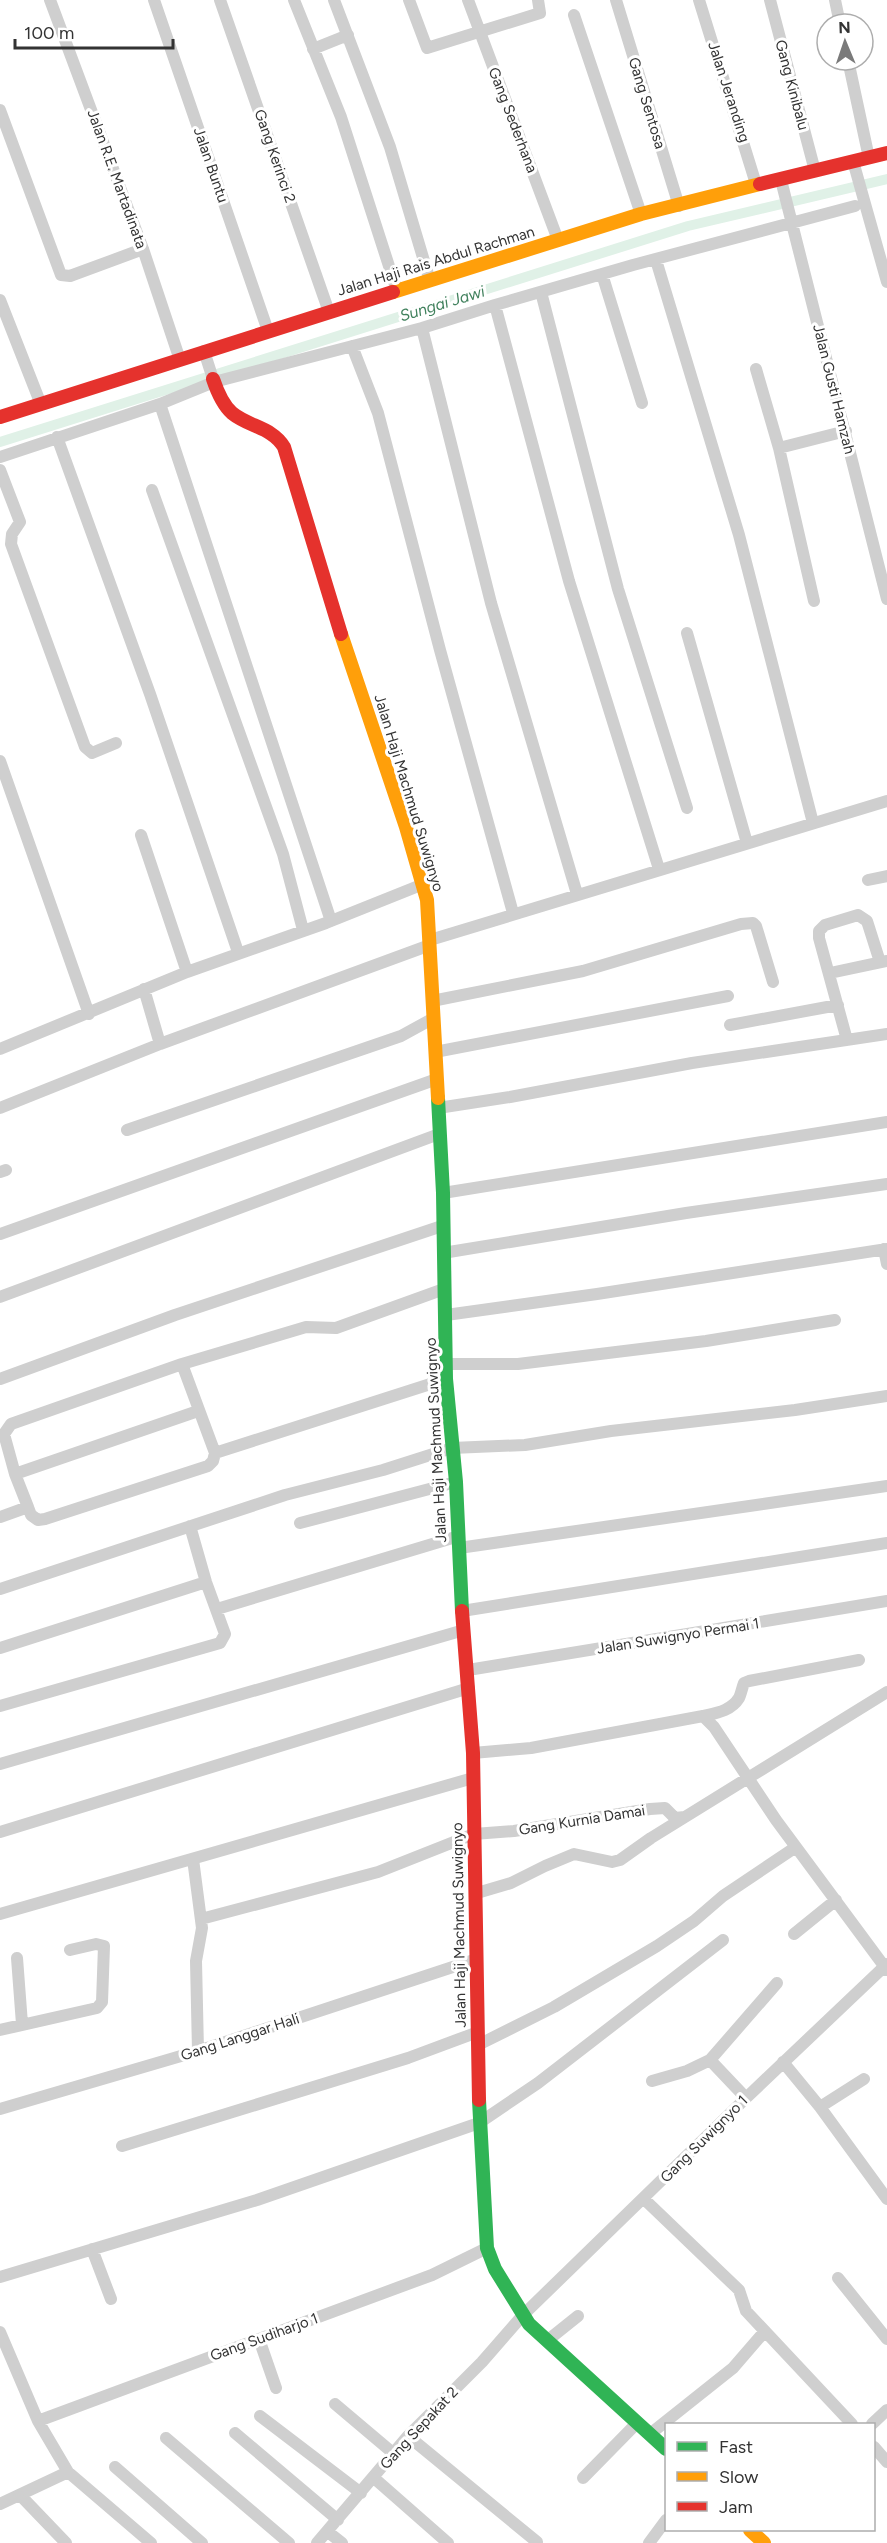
<svg xmlns="http://www.w3.org/2000/svg" width="887" height="2543" viewBox="0 0 887 2543" font-family="Figtree,sans-serif">
	<rect width="100%" height="100%" fill="#fff"/>
	<g fill="none" stroke-linecap="round" stroke-linejoin="round">
		<path stroke="#e0f1e7" stroke-width="10" d="M 0,442 L 688,226 L 887,179"/>
		<path stroke="#cfcfcf" stroke-width="12" d="M 50,0 L 143,249 L 180,360
			M 154,0 L 268,331
			M 220,0 L 329,312
			M 294,0 L 341,117 L 397,291
			M 334,0 L 390,147 L 430,281
			M 409,0 L 427,48 L 540,13 L 538,0
			M 468,0 L 558,240
			M 616,0 L 679,206
			M 699,0 L 756,184
			M 770,0 L 815,171
			M 835,0 L 840,24
			M 574,15 L 641,214
			M 313,49 L 348,35
			M 848,60 L 869,158
			M 0,110 L 61,275 L 70,276 L 143,249
			M 853,161 L 887,282
			M 781,180 L 887,599
			M 656,260 L 739,535 L 813,823
			M 602,274 L 642,403
			M 541,292 L 618,589 L 687,808
			M 0,300 L 40,402
			M 495,305 L 633,265 L 855,206
			M 422,328 L 491,603 L 577,894
			M 352,346 L 378,413 L 440,650 L 513,913
			M 204,351 L 213,379
			M 756,369 L 779,448 L 814,601
			M 160,404 L 331,921
			M 57,437 L 150,694 L 238,952
			M 779,448 L 846,431
			M 0,457 L 160,404 L 214,382 L 422,328 L 495,305 L 569,581 L 659,869
			M 0,470 L 20,522 L 12,534 L 11,544 L 85,747 L 92,753 L 116,743
			M 152,490 L 283,854 L 303,930
			M 687,633 L 747,843
			M 0,761 L 89,1014
			M 141,835 L 187,972
			M 868,880 L 887,876
			M 430,940 L 887,801
			M 830,973 L 886,961
			M 144,989 L 160,1044
			M 432,1001 L 583,971 L 741,924 L 753,923 L 756,926 L 773,982
			M 730,1025 L 838,1005
			M 847,1040 L 819,938 L 819,931 L 825,925 L 858,915 L 867,921 L 880,962
			M 0,1049 L 187,972 L 326,923 L 421,885
			M 435,1052 L 728,996
			M 0,1108 L 160,1044 L 430,945
			M 438,1108 L 510,1097 L 692,1063 L 887,1034
			M 127,1130 L 401,1036 L 432,1019
			M 0,1172 L 6,1170
			M 443,1193 L 887,1122
			M 0,1234 L 437,1079
			M 884,1249 L 887,1264
			M 443,1253 L 686,1213 L 887,1184
			M 0,1297 L 439,1134
			M 446,1315 L 597,1294 L 887,1249
			M 182,1364 L 215,1453
			M 447,1364 L 518,1364 L 706,1341 L 835,1320
			M 0,1379 L 175,1315 L 442,1226
			M 15,1474 L 198,1411
			M 28,1507 L 15,1474 L 4,1434 L 11,1424 L 182,1364 L 306,1327 L 336,1328 L 444,1289
			M 0,1517 L 28,1507 L 31,1515 L 38,1520 L 45,1519 L 208,1466 L 213,1461 L 215,1453 L 446,1379
			M 300,1523 L 456,1482
			M 459,1548 L 887,1486
			M 0,1589 L 285,1495 L 383,1470 L 452,1448 L 525,1445 L 611,1431 L 795,1410 L 887,1396
			M 217,1609 L 459,1536
			M 462,1611 L 887,1543
			M 0,1648 L 206,1582
			M 468,1670 L 887,1601
			M 0,1706 L 220,1643 L 225,1634 L 206,1582 L 190,1526
			M 703,1716 C 716,1713 731,1711 739,1698 C 741,1694 742,1688 744,1683 L 749,1681 L 859,1660
			M 473,1753 L 531,1748 L 703,1716 L 714,1727 L 776,1820 L 887,1970
			M 0,1764 L 464,1630
			M 0,1832 L 469,1688
			M 193,1859 L 202,1928 L 196,1961 L 198,2051
			M 477,1893 L 511,1883 L 545,1866 L 574,1854 L 612,1862 L 620,1860 L 651,1838 L 887,1692
			M 0,1914 L 473,1778
			M 201,1919 L 378,1872 L 474,1834 L 514,1831 L 650,1809 L 665,1808 L 675,1818 L 685,1817
			M 794,1934 L 836,1900
			M 17,1958 L 22,2024
			M 0,2030 L 97,2008 L 102,2002 L 104,1946 L 96,1944 L 70,1950
			M 478,2045 L 554,2007 L 657,1946 L 694,1921 L 723,1896 L 796,1847
			M 710,2060 L 777,1983
			M 783,2062 L 820,2107 L 887,2199
			M 652,2081 L 687,2071 L 710,2060 L 746,2098
			M 820,2107 L 864,2079
			M 0,2109 L 198,2051 L 477,1959
			M 122,2146 L 408,2058 L 478,2032
			M 644,2199 L 739,2290 L 746,2311 L 852,2424
			M 92,2249 L 111,2299
			M 0,2277 L 257,2200 L 479,2123 L 538,2083 L 723,1940
			M 838,2278 L 887,2339
			M 0,2332 L 38,2421 L 68,2472 L 151,2543
			M 259,2339 L 276,2388
			M 548,2340 L 578,2316
			M 335,2404 L 393,2453
			M 260,2416 L 361,2493
			M 38,2421 L 432,2275 L 487,2248
			M 872,2424 L 887,2410
			M 235,2433 L 338,2520
			M 650,2434 L 733,2368 L 765,2331
			M 408,2436 L 537,2542
			M 166,2438 L 289,2543
			M 874,2447 L 887,2462
			M 115,2467 L 202,2543
			M 374,2478 L 448,2543
			M 583,2478 L 637,2423
			M 20,2495 L 66,2543
			M 0,2504 L 68,2472
			M 328,2532 L 342,2543
			M 317,2543 L 408,2436 L 482,2362 L 523,2315 L 746,2098 L 887,1964
			M 649,2543 L 666,2520"/>
		<path stroke="#30b455" stroke-width="14" d="M 438,1098 L 443,1193 L 446,1379 L 456,1482 L 462,1611
			M 479,2100 L 487,2248 L 495,2269 L 529,2324 L 666,2449"/>
		<path stroke="#ff9f0a" stroke-width="14" d="M 393,292 L 641,214 L 760,184
			M 341,634 L 406,827 L 427,900 L 438,1098
			M 750,2530 L 764,2543"/>
		<path stroke="#e5322d" stroke-width="14" d="M 760,184 L 887,153
			M 213,379 C 217,391 222,404 232,413 C 249,427 272,427 284,447 L 341,634
			M 0,417 L 393,292
			M 462,1611 L 473,1753 L 479,2100"/>
	</g>
	<g text-anchor="middle" stroke-width="6" stroke-linejoin="round" paint-order="stroke">
		<g font-size="15" fill="#333" stroke="#fff">
			<text transform="translate(792 85) rotate(75)" y="5">Gang Kinibalu</text>
			<text transform="translate(729 92) rotate(72)" y="5">Jalan Jeranding</text>
			<text transform="translate(647 103) rotate(73)" y="5">Gang Sentosa</text>
			<text transform="translate(513 120) rotate(69)" y="5">Gang Sederhana</text>
			<text transform="translate(275 156) rotate(71)" y="5">Gang Kerinci 2</text>
			<text transform="translate(211 165) rotate(71)" y="5">Jalan Buntu</text>
			<text transform="translate(117 179) rotate(70)" y="5">Jalan R.E. Martadinata</text>
			<text transform="translate(436 261) rotate(-17)" y="5">Jalan Haji Rais Abdul Rachman</text>
			<text transform="translate(834 389) rotate(76)" y="5">Jalan Gusti Hamzah</text>
			<text transform="translate(409 793) rotate(73)" y="5">Jalan Haji Machmud Suwignyo</text>
			<text transform="translate(436 1440) rotate(-93)" y="5">Jalan Haji Machmud Suwignyo</text>
			<text transform="translate(678 1636) rotate(-9)" y="5">Jalan Suwignyo Permai 1</text>
			<text transform="translate(582 1820) rotate(-9)" y="5">Gang Kurnia Damai</text>
			<text transform="translate(459 1925) rotate(-91)" y="5">Jalan Haji Machmud Suwignyo</text>
			<text transform="translate(240 2037) rotate(-18)" y="5">Gang Langgar Hali</text>
			<text transform="translate(704 2139) rotate(-45)" y="5">Gang Suwignyo 1</text>
			<text transform="translate(264 2337) rotate(-20)" y="5">Gang Sudiharjo 1</text>
			<text transform="translate(419 2428) rotate(-47)" y="5">Gang Sepakat 2</text>
		</g>
		<g font-size="16" font-style="italic" fill="#42825e" stroke="#fff">
			<text transform="translate(442 303) rotate(-17)" y="6">Sungai Jawi</text>
		</g>
	</g>
	<rect x="665" y="2423" width="210" height="108" fill="#ffffff" stroke="#adadad" stroke-width="1.5"/>
	<rect x="677" y="2442" width="30" height="9" fill="#30b455" stroke="#adadad" stroke-width="1.5"/>
	<text x="719" y="2453" font-size="18" fill="#333333">Fast</text>
	<rect x="677" y="2472" width="30" height="9" fill="#ff9f0a" stroke="#adadad" stroke-width="1.5"/>
	<text x="719" y="2483" font-size="18" fill="#333333">Slow</text>
	<rect x="677" y="2502" width="30" height="9" fill="#e5322d" stroke="#adadad" stroke-width="1.5"/>
	<text x="719" y="2513" font-size="18" fill="#333333">Jam</text>
	<g transform="translate(845 42) rotate(358)"><circle r="28" fill="#ffffff" stroke="#adadad" stroke-width="1.5"/>
	<path d="M0-4.5L10 22L0 15L-10 22Z" fill="#7a7a7a"/>
	<text y="-9" font-size="16" font-weight="bold" text-anchor="middle" fill="#333333">N</text>
	</g>
	<path d="M15 39v9h158v-9" fill="none" stroke="#333333" stroke-width="3"/>
	<text x="24" y="39" font-size="18" fill="#333333" stroke="#ffffff" stroke-width="4.5" paint-order="stroke">100 m</text>
</svg>
